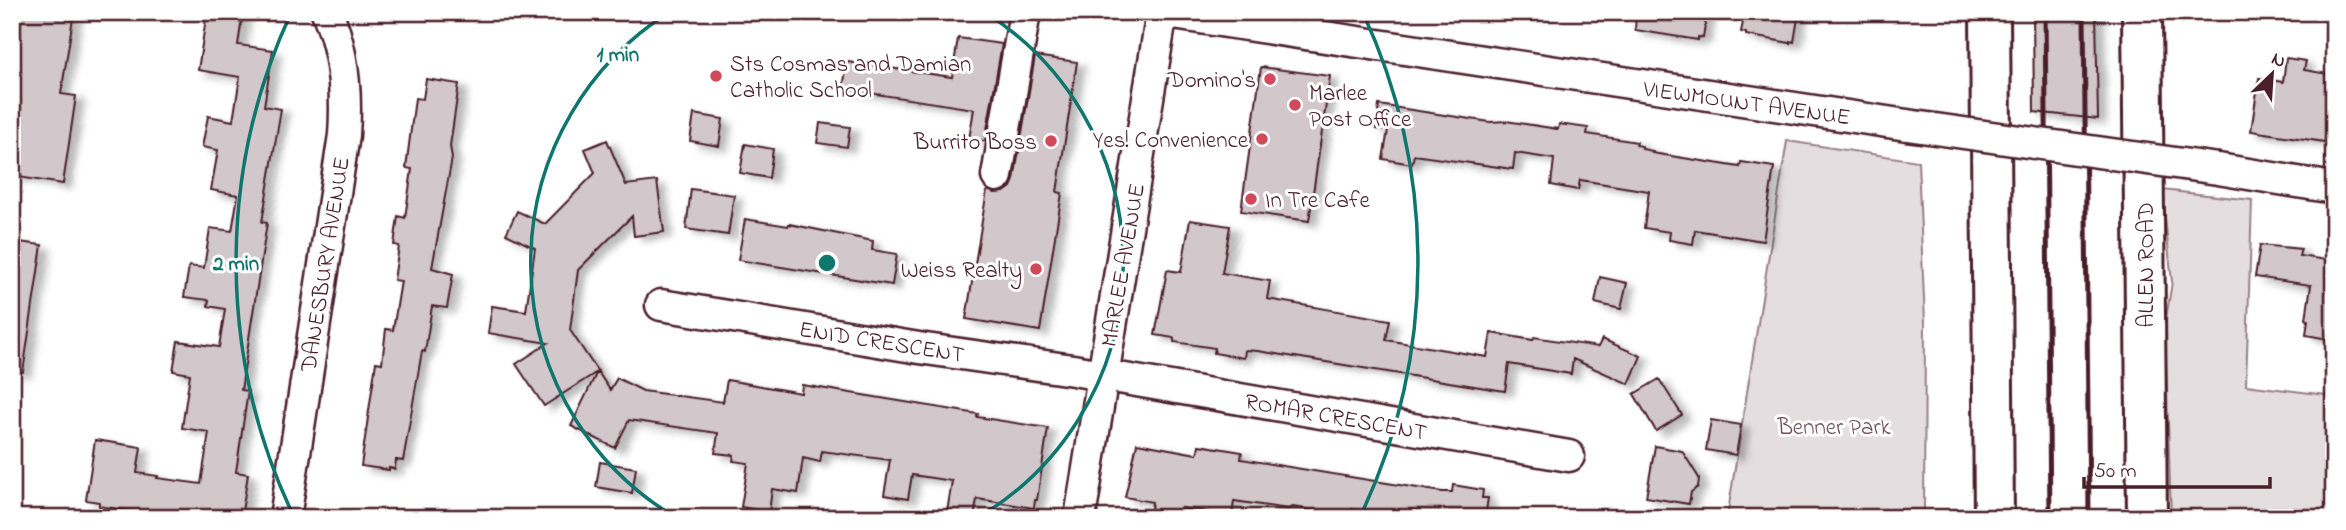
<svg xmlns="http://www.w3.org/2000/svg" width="2346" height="530" viewBox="0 0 2346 530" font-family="'Indie Flower',sans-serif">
	<defs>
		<filter id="shadow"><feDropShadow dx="8" dy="4.5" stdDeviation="3.5" flood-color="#0004"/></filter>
	</defs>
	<rect width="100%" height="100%" fill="#fff"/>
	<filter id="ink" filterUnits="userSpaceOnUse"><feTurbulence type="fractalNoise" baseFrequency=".0143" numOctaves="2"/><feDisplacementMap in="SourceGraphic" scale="14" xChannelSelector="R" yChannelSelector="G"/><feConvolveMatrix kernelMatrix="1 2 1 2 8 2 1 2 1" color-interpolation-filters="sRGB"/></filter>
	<g filter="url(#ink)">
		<path fill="#e5dee0" stroke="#987e86" stroke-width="2" d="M 1787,141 L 1918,161 L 1925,322 L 1924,518 L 1727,518 Z
			M 2162,190 L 2252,200 L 2246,385 L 2334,396 L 2334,518 L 2171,518 L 2165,325 L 2172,282 Z"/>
		<path fill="#d2c7cb" stroke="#4a1f2b" stroke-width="2" filter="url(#shadow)" d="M 16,12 L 74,12 L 61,94 L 76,96 L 63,184 L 12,176 L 12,38 Z
			M 207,12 L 243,12 L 238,45 L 273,50 L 264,106 L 281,109 L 262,222 L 267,223 L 241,390 L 248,391 L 236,472 L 248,474 L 241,518 L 177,518 L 99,506 L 99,502 L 86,500 L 95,440 L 141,447 L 137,473 L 158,476 L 157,478 L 201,484 L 209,432 L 182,428 L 190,374 L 173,371 L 178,341 L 219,347 L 225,309 L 208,306 L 209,300 L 184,297 L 189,266 L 204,268 L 210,228 L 232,231 L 238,195 L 211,190 L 218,150 L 202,147 L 208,116 L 233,121 L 240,77 L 198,70 Z
			M 1636,12 L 1707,12 L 1703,38 L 1698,37 L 1698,40 L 1635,30 Z
			M 1745,12 L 1799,12 L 1794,42 L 1790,41 L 1790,43 L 1746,35 L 1746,33 L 1741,32 Z
			M 2033,12 L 2096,12 L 2098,119 L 2034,112 Z
			M 958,38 L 1002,44 L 985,141 L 969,139 L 974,109 L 843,89 L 847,62 L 952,77 Z
			M 1035,56 L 1077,62 L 1057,192 L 1062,193 L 1040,331 L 966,319 L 987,190 L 995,193 L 1004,192 L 1011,187 L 1014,180 Z
			M 2286,58 L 2306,61 L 2304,70 L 2334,75 L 2334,113 L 2329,113 L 2325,142 L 2251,131 L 2259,78 L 2283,82 Z
			M 1261,67 L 1330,76 L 1309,221 L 1241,211 Z
			M 426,79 L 459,84 L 450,146 L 452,158 L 432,268 L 453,274 L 447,308 L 432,306 L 425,352 L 422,351 L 403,461 L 396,460 L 395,469 L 389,468 L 389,470 L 361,466 L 376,362 L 382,363 L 386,329 L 393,330 L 401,281 L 394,280 L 399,246 L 394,245 L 398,216 L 405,218 L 412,169 L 406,168 L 415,98 L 423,99 Z
			M 1379,105 L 1490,122 L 1506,121 L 1558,129 L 1559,124 L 1588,128 L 1587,134 L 1637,142 L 1636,145 L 1642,146 L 1642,149 L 1653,151 L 1652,153 L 1740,167 L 1741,162 L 1774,167 L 1763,241 L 1695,230 L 1693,244 L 1669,240 L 1670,232 L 1644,228 L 1649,191 L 1580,180 L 1578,190 L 1551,185 L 1554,159 L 1515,153 L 1513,169 L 1414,155 L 1412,164 L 1383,159 L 1388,130 L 1376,129 Z
			M 694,114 L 723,119 L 719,146 L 690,141 Z
			M 820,123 L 850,127 L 847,147 L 817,143 Z
			M 607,140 L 626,185 L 657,181 L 664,232 L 634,236 L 632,216 L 578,270 L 570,330 L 610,390 L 617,378 L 643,391 L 723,402 L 727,380 L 801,393 L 802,385 L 978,414 L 977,417 L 1048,428 L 1037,500 L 1035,500 L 1034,508 L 977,499 L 974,518 L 946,518 L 952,481 L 912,475 L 908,499 L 884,495 L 890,460 L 822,451 L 820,462 L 803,458 L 798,493 L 772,489 L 769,512 L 741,507 L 748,463 L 733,461 L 734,455 L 715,453 L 718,433 L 629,420 L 615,448 L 571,426 L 597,372 L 544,406 L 516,364 L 548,343 L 488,333 L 492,306 L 526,311 L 535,248 L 506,234 L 517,211 L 545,224 L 595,173 L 585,149 Z
			M 745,144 L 773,149 L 769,178 L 740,173 Z
			M 691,189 L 734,195 L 728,235 L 686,229 Z
			M 745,219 L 788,226 L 789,224 L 873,241 L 872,250 L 897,254 L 892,285 L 738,260 Z
			M 1190,220 L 1230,226 L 1222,273 L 1270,281 L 1267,299 L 1390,320 L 1386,340 L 1487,357 L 1491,333 L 1533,340 L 1534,337 L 1598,347 L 1602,339 L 1641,356 L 1629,384 L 1573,359 L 1571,374 L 1509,364 L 1505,391 L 1258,351 L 1245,350 L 1244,358 L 1214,353 L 1215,348 L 1174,342 L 1174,338 L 1155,335 L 1167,270 L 1181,272 Z
			M 12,241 L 42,245 L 23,372 L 12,371 Z
			M 2260,245 L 2301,249 L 2299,256 L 2334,261 L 2334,340 L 2306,335 L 2308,320 L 2306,319 L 2311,285 L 2255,277 Z
			M 1600,277 L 1627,283 L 1621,309 L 1595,303 Z
			M 1659,379 L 1682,415 L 1656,431 L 1634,394 Z
			M 1711,420 L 1741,425 L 1736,455 L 1706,450 Z
			M 1137,443 L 1197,454 L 1199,445 L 1242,452 L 1241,459 L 1442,492 L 1452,492 L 1453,485 L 1483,490 L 1482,498 L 1488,498 L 1485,518 L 1403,518 L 1352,509 L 1350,517 L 1293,507 L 1288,509 L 1234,501 L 1232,516 L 1182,508 L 1180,518 L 1150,518 L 1152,502 L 1125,497 Z
			M 1655,446 L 1682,451 L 1699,478 L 1698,487 L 1691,492 L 1689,504 L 1646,497 Z
			M 600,462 L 636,468 L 632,493 L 596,487 Z"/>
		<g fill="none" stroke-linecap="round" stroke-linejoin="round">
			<g stroke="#4a1f2b" stroke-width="35">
				<path id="minor" d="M 1160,12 L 1907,125
					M 2218,169 L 2334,188
					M 997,176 L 1025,12
					M 661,305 L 919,348 L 1073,370 L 1569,456
					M 285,518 L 344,135 C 347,93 344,51 327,12
					M 1080,518 L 1162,12"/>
			</g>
			<g stroke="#4a1f2b" stroke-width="44">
				<path id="highway" d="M 1990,12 L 1994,518
					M 2142,12 L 2147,518"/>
			</g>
			<use href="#minor" stroke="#fff" stroke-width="30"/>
			<use href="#highway" stroke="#fff" stroke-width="38"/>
			<path stroke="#4a1f2b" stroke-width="5" d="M 2045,12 L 2050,518
				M 2084,12 L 2089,518"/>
			<g stroke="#4a1f2b" stroke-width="35" stroke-linecap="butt">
				<path id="minor-bridge" d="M 1907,125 L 2218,169"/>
			</g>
			<use href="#minor-bridge" stroke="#fff" stroke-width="30"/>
		</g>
	</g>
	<g fill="none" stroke="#0f766e" stroke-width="3.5">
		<path d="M675 517A296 296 0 0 1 668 13M986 13A296 296 0 0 1 979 517"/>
		<path d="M294 517A591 591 0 0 1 291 13M1363 13A591 591 0 0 1 1360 517"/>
	</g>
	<g fill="#d1495b" stroke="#fff" stroke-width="2.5">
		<circle cx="716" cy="76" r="7"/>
		<circle cx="1270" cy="79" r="7"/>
		<circle cx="1295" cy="105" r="7"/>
		<circle cx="1262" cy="139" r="7"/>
		<circle cx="1051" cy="141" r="7"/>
		<circle cx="1251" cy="199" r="7"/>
		<circle cx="1036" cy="269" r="7"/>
	</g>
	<g text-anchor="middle" stroke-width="6" stroke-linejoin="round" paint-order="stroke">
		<g font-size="23" fill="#4a1f2b" stroke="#fff" text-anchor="end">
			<text x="730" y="71" text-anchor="start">Sts Cosmas and Damian<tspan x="730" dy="26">Catholic School</tspan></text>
			<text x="1256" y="87">Domino's</text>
			<text x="1309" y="100" text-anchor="start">Marlee<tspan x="1309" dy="26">Post Office</tspan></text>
			<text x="1248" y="147">Yes! Convenience</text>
			<text x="1037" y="149">Burrito Boss</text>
			<text x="1265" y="207" text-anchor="start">In Tre Cafe</text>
			<text x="1022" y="277">Weiss Realty</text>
		</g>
		<g font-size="23" fill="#4a1f2b" stroke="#fff">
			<text transform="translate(1747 102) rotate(8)" y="8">VIEWMOUNT AVENUE</text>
			<text transform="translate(324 264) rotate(-81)" y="8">DANESBURY AVENUE</text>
			<text transform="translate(1122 265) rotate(-80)" y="8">MARLEE AVENUE</text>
			<text transform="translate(2145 265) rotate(-90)" y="8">ALLEN ROAD</text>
			<text transform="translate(882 341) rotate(9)" y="8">ENID CRESCENT</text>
			<text transform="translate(1336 416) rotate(10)" y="8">ROMAR CRESCENT</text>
		</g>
		<g font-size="23" fill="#714f58" stroke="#fff">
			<text x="1834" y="434">Benner Park</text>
		</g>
	</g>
	<circle cx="827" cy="263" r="10" fill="#0f766e" stroke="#fff" stroke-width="3.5"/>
	<g font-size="21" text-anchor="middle" font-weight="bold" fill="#0f766e" stroke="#fff" stroke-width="6" stroke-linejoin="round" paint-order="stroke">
		<text x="618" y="61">1 min</text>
		<text x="236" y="270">2 min</text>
	</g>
	<rect width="2346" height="530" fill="none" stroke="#fff" stroke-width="42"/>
	<rect x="21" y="21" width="2304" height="488" fill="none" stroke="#4a1f2b" stroke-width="2.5" filter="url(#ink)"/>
	<g transform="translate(2272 74) rotate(25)" stroke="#ffffff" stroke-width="5" paint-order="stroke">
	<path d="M0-5L12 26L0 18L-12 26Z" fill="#4a1f2b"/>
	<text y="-10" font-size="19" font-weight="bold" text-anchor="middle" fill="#4a1f2b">N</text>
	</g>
	<path d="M2084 477v10h186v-10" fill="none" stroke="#4a1f2b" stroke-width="3.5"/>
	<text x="2094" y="477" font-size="21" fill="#4a1f2b" stroke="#ffffff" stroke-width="5" paint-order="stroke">50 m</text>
</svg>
